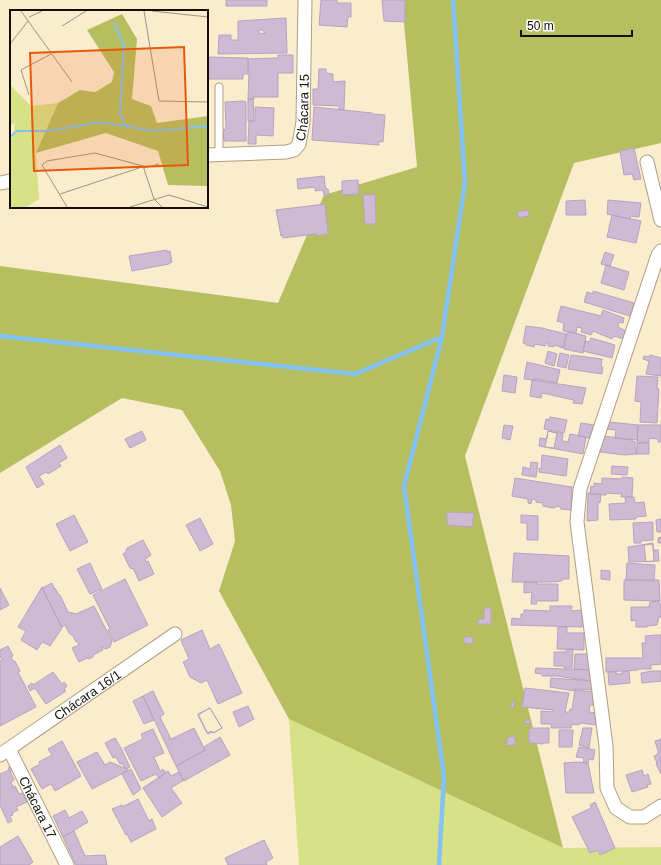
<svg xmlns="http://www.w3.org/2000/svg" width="661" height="865" viewBox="0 0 661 865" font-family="Arial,sans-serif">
	<rect width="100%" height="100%" fill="#faeccd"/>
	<path fill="#d7e186" d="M 289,719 L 563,848 L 661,847 L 661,865 L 299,865 Z"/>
	<path fill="#b6bf5f" d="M 402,0 L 661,0 L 661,143 L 574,163 L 465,456 L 563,848 L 289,719 L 219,591 L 235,541 L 231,505 L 220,471 L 182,410 L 122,398 L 0,473 L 0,266 L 278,303 L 324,195 L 417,167 Z"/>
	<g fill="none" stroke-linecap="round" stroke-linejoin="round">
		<path stroke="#83c2f4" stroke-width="4.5" d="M 0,336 L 355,374 L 442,337
			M 439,865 L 444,777 L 404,486 L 442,337 L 465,182 L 453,0"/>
	</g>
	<path fill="#cfbad5" stroke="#b7a3be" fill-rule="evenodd" d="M 226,0 L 267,0 L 267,6 L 226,6 Z
		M 321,0 L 337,0 L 337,3 L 351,3 L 351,17 L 348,17 L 347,27 L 319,25 Z
		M 382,0 L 405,0 L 405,22 L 384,21 Z
		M 286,18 L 287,53 L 218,54 L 219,35 L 231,35 L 231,40 L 238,40 L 238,21 ZM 259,30 L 263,30 L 265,33 L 259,34 Z
		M 278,55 L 293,55 L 293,73 L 278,73 L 278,97 L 254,97 L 254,99 L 248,99 L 249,73 L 248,59 L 274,58 L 278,58 Z
		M 207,57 L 248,58 L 248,74 L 243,74 L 243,79 L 208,79 Z
		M 319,69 L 326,69 L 326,73 L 333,74 L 333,82 L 345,81 L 344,110 L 339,109 L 339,106 L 313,105 L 313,89 L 318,89 Z
		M 248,99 L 253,99 L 254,121 L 248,121 Z
		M 243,101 L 246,102 L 246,141 L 224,141 L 223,130 L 226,129 L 225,102 Z
		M 255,107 L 274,108 L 273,136 L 256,135 L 256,144 L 248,144 L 249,121 L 255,121 Z
		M 314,107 L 372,113 L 372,114 L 385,115 L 383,142 L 379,141 L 379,145 L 312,140 Z
		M 634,148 L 641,179 L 634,180 L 632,174 L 624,175 L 620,151 Z
		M 324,176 L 325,185 L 326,189 L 328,189 L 329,195 L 324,195 L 323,190 L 315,191 L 315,187 L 298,189 L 297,179 Z
		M 358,180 L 359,194 L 342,195 L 342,181 Z
		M 375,194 L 376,224 L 365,224 L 363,195 Z
		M 585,200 L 586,215 L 566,215 L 566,201 Z
		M 608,200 L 641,203 L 639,217 L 630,216 L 630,219 L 607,214 Z
		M 325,204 L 328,234 L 317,236 L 317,234 L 307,235 L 283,238 L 282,235 L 281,236 L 276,210 Z
		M 528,210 L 529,216 L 518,218 L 517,212 Z
		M 612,215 L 641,221 L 636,243 L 607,237 Z
		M 167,250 L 167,252 L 170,251 L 172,262 L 169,263 L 169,264 L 132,271 L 129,256 Z
		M 605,252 L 614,255 L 610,266 L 601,264 Z
		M 606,265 L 629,272 L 624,290 L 601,283 Z
		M 593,291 L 634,303 L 630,316 L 584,302 L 587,292 L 593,294 Z
		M 561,306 L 601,316 L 603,310 L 624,318 L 623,323 L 619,322 L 618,327 L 626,331 L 624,339 L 614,336 L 612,339 L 593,331 L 591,335 L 581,332 L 582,328 L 577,327 L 576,333 L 563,331 L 564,323 L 557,321 Z
		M 526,326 L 542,328 L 566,334 L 563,348 L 554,345 L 554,347 L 548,346 L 548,343 L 546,343 L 545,346 L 535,344 L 534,347 L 526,345 L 526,344 L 523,343 Z
		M 571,332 L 586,336 L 583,353 L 564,349 L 567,333 Z
		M 591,338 L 615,345 L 612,358 L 583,351 L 585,341 L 589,342 Z
		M 548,351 L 557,354 L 554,366 L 545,363 Z
		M 560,353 L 569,355 L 566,368 L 557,366 Z
		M 571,355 L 602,359 L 601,367 L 603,367 L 602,374 L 568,369 Z
		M 650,355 L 661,358 L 661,376 L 646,374 L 649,361 L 643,359 L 644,356 L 649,357 Z
		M 527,362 L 560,370 L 557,383 L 534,379 L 534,380 L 524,379 Z
		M 504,375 L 517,377 L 515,393 L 502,391 Z
		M 637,376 L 658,377 L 657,389 L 659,389 L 657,423 L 640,422 L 641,402 L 635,401 Z
		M 532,380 L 586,388 L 582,404 L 573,403 L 574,400 L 542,393 L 541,398 L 530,396 Z
		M 550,417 L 567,420 L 564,433 L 544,429 L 546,419 L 549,420 Z
		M 609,422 L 638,425 L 637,440 L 615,438 L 616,430 L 606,429 Z
		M 581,423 L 594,425 L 589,438 L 578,436 Z
		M 504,425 L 513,426 L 510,440 L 502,438 Z
		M 638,425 L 661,425 L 661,442 L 658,442 L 658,439 L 649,438 L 649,442 L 637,443 Z
		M 142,431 L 146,440 L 130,448 L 125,439 Z
		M 548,431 L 563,434 L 562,441 L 568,442 L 570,434 L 586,437 L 583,454 L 539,446 L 540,438 L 547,439 Z
		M 548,431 L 557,433 L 554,448 L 545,447 Z
		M 604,436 L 632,440 L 632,441 L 635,442 L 635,448 L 637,449 L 636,454 L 625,455 L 600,452 Z
		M 637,443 L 649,443 L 649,454 L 636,454 Z
		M 60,445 L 67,458 L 59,463 L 61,466 L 48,474 L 46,472 L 39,476 L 44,484 L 37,488 L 26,467 Z
		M 542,455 L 568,459 L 566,476 L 539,472 L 539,468 L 541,469 Z
		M 531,462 L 538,463 L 536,477 L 522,475 L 523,467 L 530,469 Z
		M 612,466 L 628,467 L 627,475 L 611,474 Z
		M 622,477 L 633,478 L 632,497 L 621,497 L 622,494 L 606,493 L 606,495 L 590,494 L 591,486 L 594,487 L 594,483 L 602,484 L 602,478 L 622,479 Z
		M 515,478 L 572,487 L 571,510 L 561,509 L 559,506 L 553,508 L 543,506 L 543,503 L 536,502 L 536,500 L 532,499 L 531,504 L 528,503 L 528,499 L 512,496 Z
		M 588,493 L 601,494 L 600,503 L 598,502 L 598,520 L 587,521 Z
		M 627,497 L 634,497 L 635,503 L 644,502 L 646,516 L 636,517 L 636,519 L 610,520 L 609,504 L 626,503 L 625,498 Z
		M 447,512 L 474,513 L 472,527 L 447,525 Z
		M 74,515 L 88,542 L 70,551 L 56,524 Z
		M 521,515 L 538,516 L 538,540 L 527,540 L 527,523 L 521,523 Z
		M 200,518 L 213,544 L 200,551 L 186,525 Z
		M 661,519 L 661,532 L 657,532 L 656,520 Z
		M 653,522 L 653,540 L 641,541 L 641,543 L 634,543 L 633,523 Z
		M 661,537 L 661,543 L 658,543 L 658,538 Z
		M 143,540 L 151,555 L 145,559 L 146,562 L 148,561 L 154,574 L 139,581 L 133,568 L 131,569 L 129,566 L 123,554 L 125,553 L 127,548 Z
		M 653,543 L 653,550 L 658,550 L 659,561 L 629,562 L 628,547 Z
		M 653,544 L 654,561 L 646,562 L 644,545 Z
		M 514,553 L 569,556 L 569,579 L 562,579 L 562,581 L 550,582 L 512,582 Z
		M 90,563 L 102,589 L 90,594 L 77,569 Z
		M 627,563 L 655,565 L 654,581 L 626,580 Z
		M 601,570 L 610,571 L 610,580 L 601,579 Z
		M 125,579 L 148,625 L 114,642 L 108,630 L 110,629 L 93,595 Z
		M 624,580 L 659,580 L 660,601 L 624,600 Z
		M 524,582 L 537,582 L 537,584 L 558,584 L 558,601 L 536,601 L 537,604 L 531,604 L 532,592 L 524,593 Z
		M 52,583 L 54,588 L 53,589 L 55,588 L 58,593 L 58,595 L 60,595 L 68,612 L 76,614 L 94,606 L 112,641 L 110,647 L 106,649 L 102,647 L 103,650 L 93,655 L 93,657 L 89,659 L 87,658 L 79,662 L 72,648 L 79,645 L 77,641 L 76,642 L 73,636 L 69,633 L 65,625 L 62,627 L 42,588 Z
		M 42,587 L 62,628 L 50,646 L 42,642 L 37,650 L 21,640 L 26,631 L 18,627 Z
		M 0,588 L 9,605 L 0,610 Z
		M 659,601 L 661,606 L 661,617 L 659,617 L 657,625 L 647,626 L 647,627 L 636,627 L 636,620 L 631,621 L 631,607 L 649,607 L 650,602 Z
		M 550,606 L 572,606 L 571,611 L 582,610 L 582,627 L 511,625 L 512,618 L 521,619 L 521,614 L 524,614 L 524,610 L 550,611 Z
		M 484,608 L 491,608 L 491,624 L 478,624 L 478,619 L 484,619 Z
		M 558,627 L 567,627 L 567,633 L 584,633 L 584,650 L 557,649 Z
		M 202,630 L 210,649 L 219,644 L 242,693 L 218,704 L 207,680 L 201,683 L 190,677 L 183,662 L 189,659 L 181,640 Z
		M 657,635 L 661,635 L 661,664 L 651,665 L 651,669 L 638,669 L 638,670 L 606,672 L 606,658 L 643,658 L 642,643 L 646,643 L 645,636 Z
		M 464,637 L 473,637 L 473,644 L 464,643 Z
		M 8,646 L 13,656 L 11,657 L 14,662 L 15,661 L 20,671 L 18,672 L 36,707 L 0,726 L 0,661 L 2,660 L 0,656 L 0,650 Z
		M 566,649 L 573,649 L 572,668 L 564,668 L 564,666 L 554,666 L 554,652 L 566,652 Z
		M 575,654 L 593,654 L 590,670 L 574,669 Z
		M 536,668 L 592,670 L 592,681 L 557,676 L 542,676 L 542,674 L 535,673 Z
		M 629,671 L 630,683 L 609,685 L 608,672 L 616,672 L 616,674 L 622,674 L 622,672 Z
		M 652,671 L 661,671 L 661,681 L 642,683 L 641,673 Z
		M 53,672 L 62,684 L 64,682 L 67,686 L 64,689 L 66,691 L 46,704 L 35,688 L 30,691 L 28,686 L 32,683 L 33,685 Z
		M 551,678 L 593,681 L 594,690 L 575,689 L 575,691 L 550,687 Z
		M 525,688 L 569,693 L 565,712 L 569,712 L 570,709 L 572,710 L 575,690 L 594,692 L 593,705 L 590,705 L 589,712 L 597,713 L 596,725 L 581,723 L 579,725 L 572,724 L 571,728 L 551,728 L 551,724 L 541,724 L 541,711 L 553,712 L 553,710 L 522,707 Z
		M 153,691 L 164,714 L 160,717 L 171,739 L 194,728 L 205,750 L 176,766 L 143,696 Z
		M 143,696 L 154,720 L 144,724 L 133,701 Z
		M 512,702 L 515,702 L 513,708 L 511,707 Z
		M 248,706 L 254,719 L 239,727 L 233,712 Z
		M 210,708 L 222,728 L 213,733 L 212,731 L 207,733 L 198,715 Z
		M 210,708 L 222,728 L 213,733 L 212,732 L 208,734 L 198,714 Z
		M 525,720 L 530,720 L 530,724 L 525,723 Z
		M 529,728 L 549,728 L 549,743 L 543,743 L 543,744 L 529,743 Z
		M 583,728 L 592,728 L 589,748 L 579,745 Z
		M 153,729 L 164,753 L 154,757 L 160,771 L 163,769 L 166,773 L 159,778 L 156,774 L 141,781 L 124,748 L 143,739 L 141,734 Z
		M 559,730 L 573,730 L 572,747 L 559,747 Z
		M 514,736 L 516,744 L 507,746 L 507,738 Z
		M 220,737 L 230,755 L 184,781 L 176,766 L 205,750 L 204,747 Z
		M 115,738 L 122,750 L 130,767 L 127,769 L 125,768 L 122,763 L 120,764 L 116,757 L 113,758 L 105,743 Z
		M 661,739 L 661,774 L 656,764 L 658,763 L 657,763 L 654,756 L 658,754 L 658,751 L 655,741 Z
		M 62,741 L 81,776 L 55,791 L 51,784 L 42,789 L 31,769 L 40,764 L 39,762 L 52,755 L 48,749 Z
		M 579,747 L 595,750 L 593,760 L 589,759 L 588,763 L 583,763 L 584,758 L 576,757 Z
		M 97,752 L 105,765 L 110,762 L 127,769 L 127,771 L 92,789 L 77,762 Z
		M 578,762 L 588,763 L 594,793 L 566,793 L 564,763 Z
		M 10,767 L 12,770 L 10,771 L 14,780 L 11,782 L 13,787 L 15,786 L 19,794 L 22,793 L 27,802 L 16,807 L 18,810 L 12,813 L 13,815 L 10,816 L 12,821 L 8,823 L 0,805 L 0,774 L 9,770 L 8,768 Z
		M 131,769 L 141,789 L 133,795 L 122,774 Z
		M 642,770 L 644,776 L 648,774 L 651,784 L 647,785 L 648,787 L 632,792 L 626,775 Z
		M 168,771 L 171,776 L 179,772 L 184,780 L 171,788 L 182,803 L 162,817 L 143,788 Z
		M 138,799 L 149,821 L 152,819 L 156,829 L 131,842 L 127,834 L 126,835 L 112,809 L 122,805 L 122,807 Z
		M 595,802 L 615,848 L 600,855 L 598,850 L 590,853 L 572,817 L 591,808 L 590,805 Z
		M 65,810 L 69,818 L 82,811 L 88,822 L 63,837 L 53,816 Z
		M 74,831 L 85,856 L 105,855 L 107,865 L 76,865 L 63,837 Z
		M 18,836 L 33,862 L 29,865 L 0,865 L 0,847 Z
		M 264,840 L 273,858 L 266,862 L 267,865 L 228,865 L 225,858 Z"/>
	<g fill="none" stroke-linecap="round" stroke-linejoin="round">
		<g stroke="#ada083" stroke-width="9">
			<path id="lane" d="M 219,154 L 219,87"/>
		</g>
		<g stroke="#ada083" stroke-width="15">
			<g id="street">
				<path id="s1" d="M 207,155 L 286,152 L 294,150 L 299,144 L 303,122 L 305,0"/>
				<path d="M 647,162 L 661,220"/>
				<path d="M 0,183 L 11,181"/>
				<path d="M 661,251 L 658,255 L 580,489 L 577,522 L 606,746 L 607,788 L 616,808 L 630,817 L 644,817 L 661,806"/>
				<path id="s2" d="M 9,749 L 67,865"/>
				<path id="s3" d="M 0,755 L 175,634"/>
			</g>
		</g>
		<use href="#lane" stroke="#fff" stroke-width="7"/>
		<use href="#street" stroke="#fff" stroke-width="13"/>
	</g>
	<g text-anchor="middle" stroke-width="3.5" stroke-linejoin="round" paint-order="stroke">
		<g font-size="13" fill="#130f05" stroke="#fff">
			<text dy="5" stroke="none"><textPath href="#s1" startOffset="132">Chácara 15</textPath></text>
			<text dy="5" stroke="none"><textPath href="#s3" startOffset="106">Chácara 16/1</textPath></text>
			<text dy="5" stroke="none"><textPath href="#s2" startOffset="65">Chácara 17</textPath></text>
		</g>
	</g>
	<g transform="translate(10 10)">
		<rect width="198" height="198" fill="#faeccd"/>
		<path d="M 0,75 L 21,96 L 48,93 L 26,143 L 29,189 L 16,197 L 0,197 L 0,131 L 3,127 L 5,112 L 0,116 Z" fill="#d7e186"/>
		<path d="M 112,4 L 127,29 L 122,89 L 141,96 L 147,113 L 198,106 L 198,176 L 158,175 L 148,141 L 96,123 L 26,143 L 48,93 L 70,80 L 85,82 L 102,72 L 104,62 L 77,20 Z" fill="#b6bf5f"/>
		<path fill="none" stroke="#83c2f4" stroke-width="2" d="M 104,13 L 114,36 L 110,103 L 117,118M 0,127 L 7,121 L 38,121 L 90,112 L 144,121 L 198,116"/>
		<path fill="none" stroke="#9e947d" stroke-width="1" d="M 11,1 L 62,72M 134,1 L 149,91 L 198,92M 142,1 L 198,7M 19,7 L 32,1M 52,16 L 76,1M 0,34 L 18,11M 19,85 L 11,60 L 41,44M 134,158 L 149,154M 50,184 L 132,157M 57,197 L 32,155 L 37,151 L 85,143 L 133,156 L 144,189 L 152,197M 120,197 L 159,185 L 198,197"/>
		<path fill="#e8590c" fill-opacity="0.15" stroke="#e8590c" stroke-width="2" d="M 174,37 L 178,155 L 24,161 L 20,43 Z"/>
		<rect width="198" height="198" fill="none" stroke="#130f05" stroke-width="2"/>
	</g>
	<path d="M521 30v6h111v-6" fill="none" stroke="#130f05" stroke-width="2"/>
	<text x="527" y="30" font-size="12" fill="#130f05" stroke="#ffffff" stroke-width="3" paint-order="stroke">50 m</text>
</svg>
